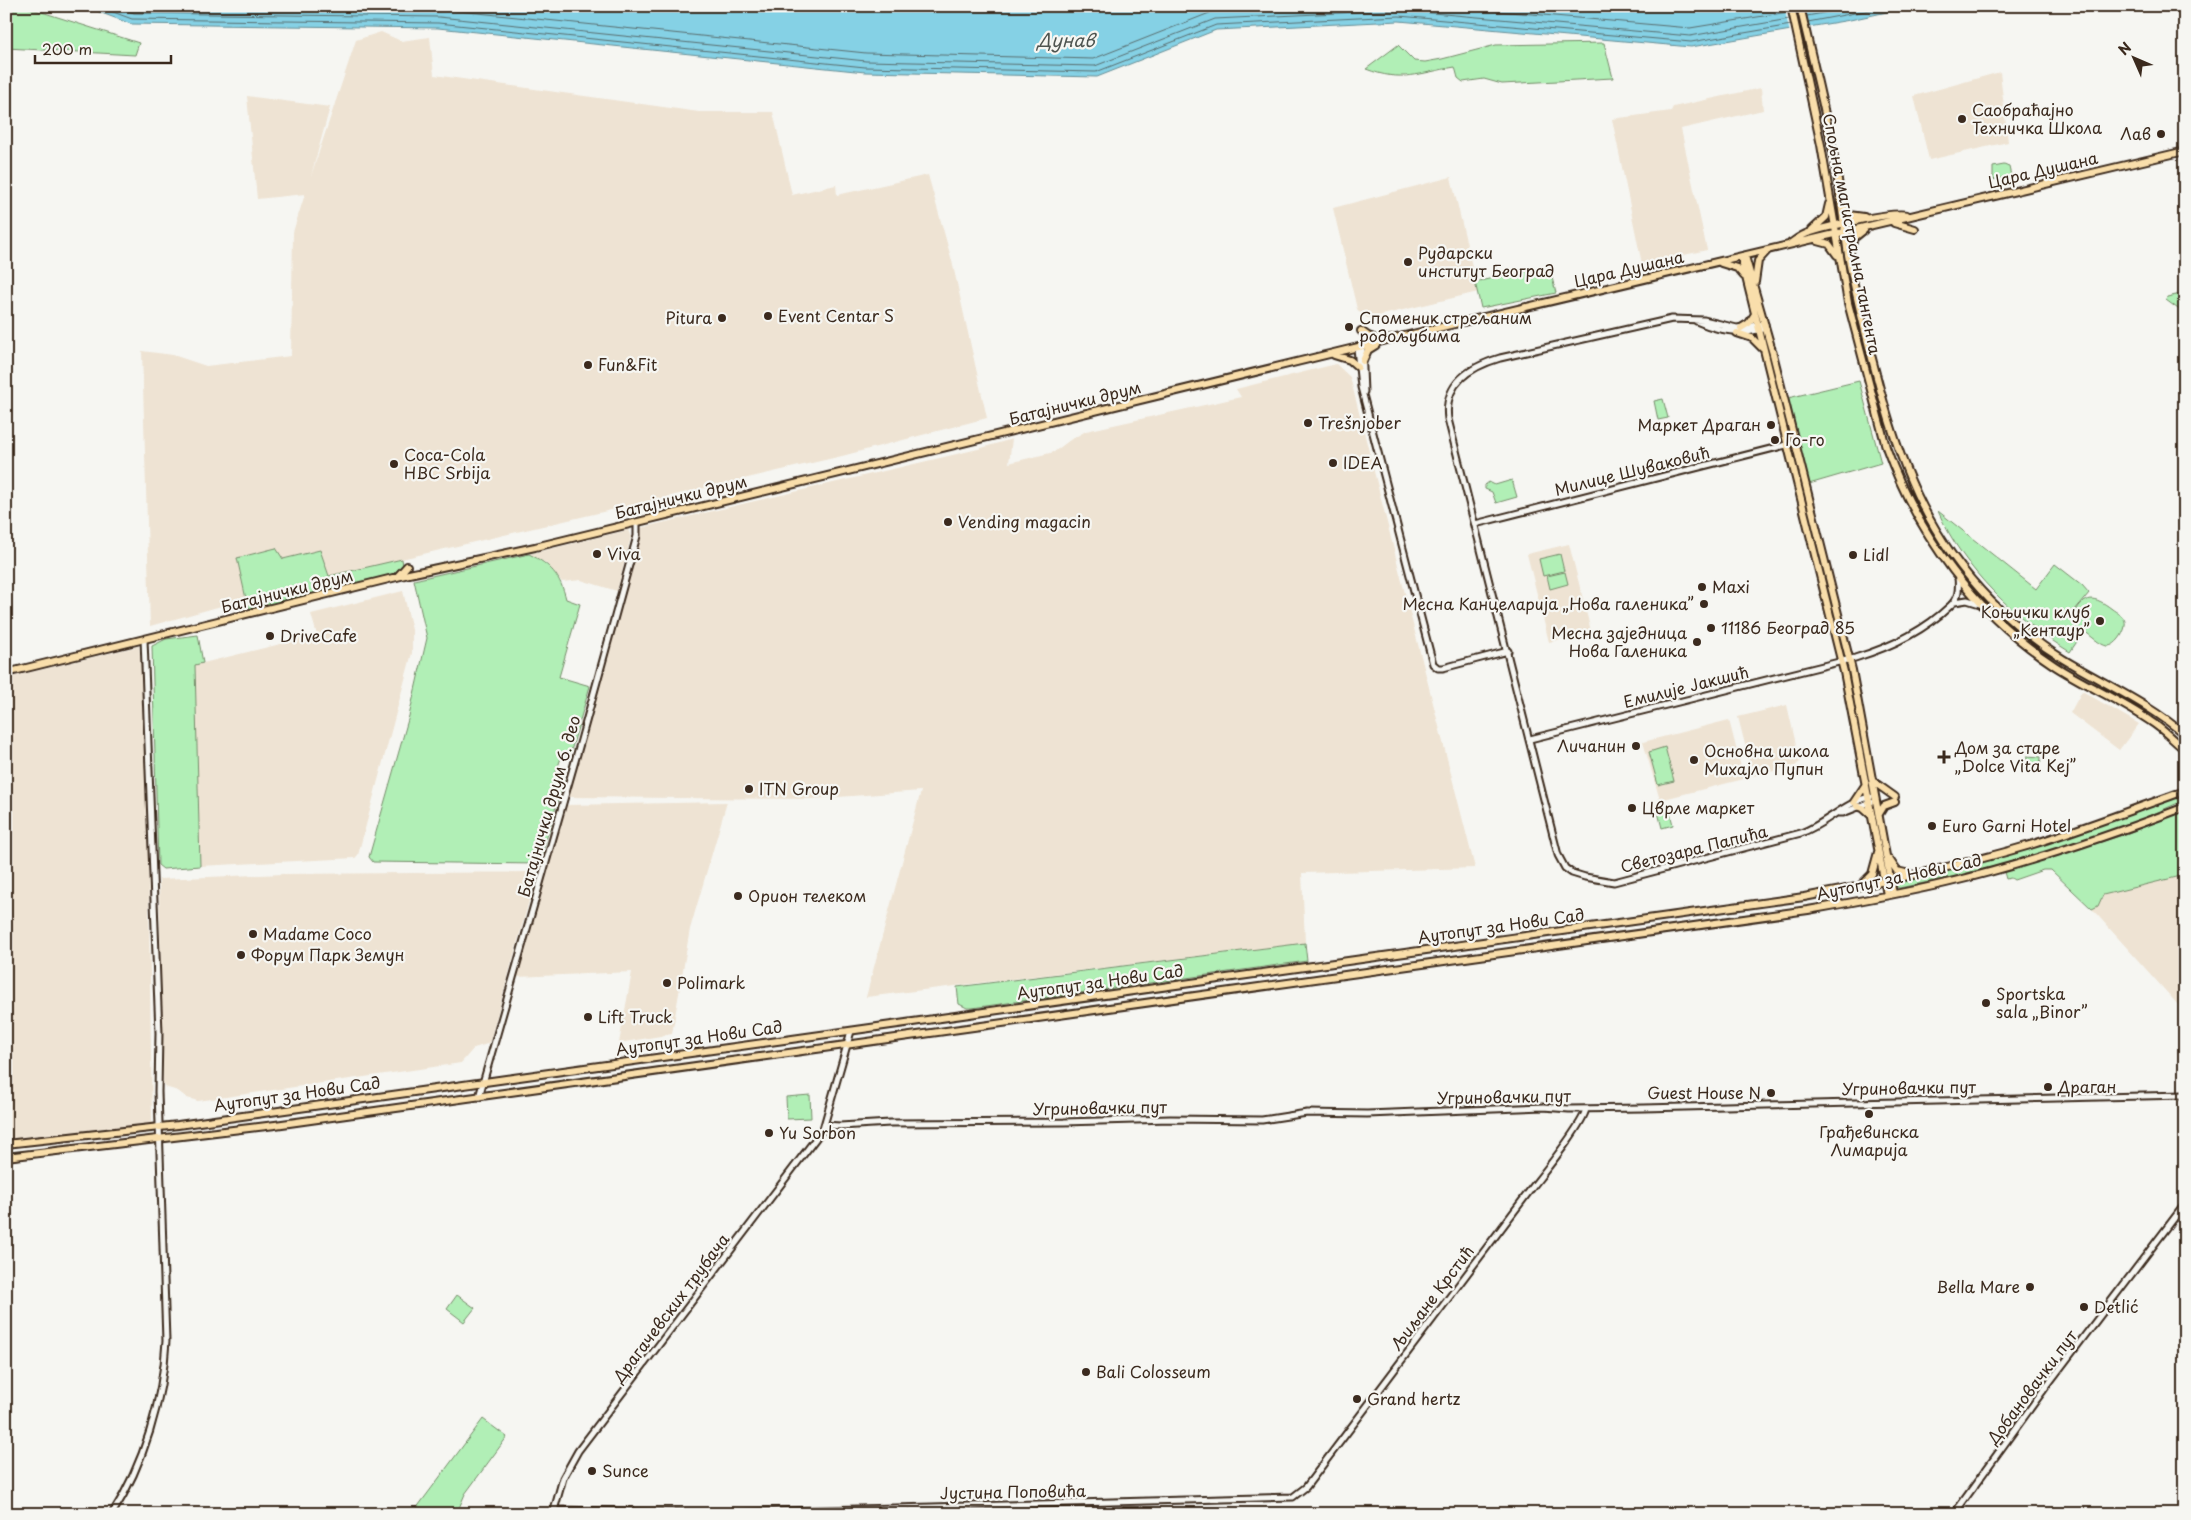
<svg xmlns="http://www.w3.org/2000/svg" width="2191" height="1520" viewBox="0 0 2191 1520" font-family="'Playpen Sans',sans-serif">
	<rect width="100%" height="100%" fill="#f6f6f2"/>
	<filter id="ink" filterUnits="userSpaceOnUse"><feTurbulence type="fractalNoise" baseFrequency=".02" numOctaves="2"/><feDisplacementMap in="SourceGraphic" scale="10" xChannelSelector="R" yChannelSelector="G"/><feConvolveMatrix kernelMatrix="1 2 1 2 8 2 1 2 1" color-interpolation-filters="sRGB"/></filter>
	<g filter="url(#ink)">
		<path fill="#eee3d3" d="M 381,32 L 401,41 L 430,37 L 434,75 L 699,112 L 773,112 L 792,195 L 836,185 L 837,195 L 928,175 L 952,261 L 987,418 L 842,456 L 329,576 L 320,550 L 282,559 L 237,558 L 246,599 L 150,626 L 142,351 L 173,355 L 206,366 L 291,356 L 293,232 L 305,194 L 257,199 L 247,96 L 330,107 L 311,176 L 356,40 Z
			M 2000,72 L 2008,142 L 1929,160 L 1914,96 Z
			M 1761,88 L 1763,110 L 1681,129 L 1707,250 L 1642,264 L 1612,119 L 1671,111 L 1673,107 Z
			M 1451,177 L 1478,292 L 1374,317 L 1368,318 L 1362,315 L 1357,309 L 1333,208 Z
			M 1336,364 L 1350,377 L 1475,868 L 1302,873 L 1305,943 L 866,997 L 921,791 L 810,799 L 567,797 L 640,528 L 978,449 L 1012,439 L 1009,463 L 1054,452 L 1070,440 L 1086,431 L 1241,397 L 1236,389 Z
			M 628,530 L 631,537 L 617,591 L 581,580 L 562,582 L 546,563 L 529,554 Z
			M 1569,544 L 1591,631 L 1549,642 L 1527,554 Z
			M 403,591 L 412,630 L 412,653 L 358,855 L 355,858 L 200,866 L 195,665 L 317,635 L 311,614 Z
			M 139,646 L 146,695 L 152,1124 L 6,1140 L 6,678 Z
			M 2082,691 L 2139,724 L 2119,750 L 2070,713 Z
			M 1787,705 L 1800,762 L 1795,766 L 1753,776 L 1738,717 Z
			M 1729,720 L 1744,779 L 1660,800 L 1643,742 Z
			M 727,802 L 690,929 L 672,1034 L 619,1043 L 632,972 L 516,977 L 566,805 Z
			M 537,872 L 490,1041 L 487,1044 L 474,1048 L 461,1063 L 198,1101 L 187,1098 L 178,1091 L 165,1087 L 163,1083 L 159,879 L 283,874 Z
			M 2185,875 L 2185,1006 L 2180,1007 L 2092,909 L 2098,906 L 2102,895 Z"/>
		<path fill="#b1efb6" stroke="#768c6a" d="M 14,6 L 23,6 L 139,43 L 135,55 L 6,48 L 6,36 Z
			M 1604,43 L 1613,78 L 1502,84 L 1484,79 L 1463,82 L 1458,78 L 1455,67 C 1419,73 1402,83 1366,69 L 1398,45 L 1414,61 L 1425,62 L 1442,59 L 1496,45 Z
			M 2004,165 L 2009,167 L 2011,176 L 1993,180 L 1993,167 Z
			M 1549,266 L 1556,293 L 1481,308 L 1475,282 Z
			M 2185,293 L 2185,314 L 2166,300 L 2167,297 Z
			M 1859,381 L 1881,463 L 1809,484 L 1788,398 Z
			M 1663,399 L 1668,418 L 1658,420 L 1654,401 Z
			M 1512,480 L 1517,497 L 1496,503 L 1492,492 L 1485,489 L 1485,485 L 1489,482 L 1495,485 Z
			M 1938,511 L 2036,589 L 2055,564 L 2082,585 L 2089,593 L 2070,616 L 2076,623 L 2073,617 C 2083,593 2095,596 2112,609 C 2116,612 2122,615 2124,619 C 2129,627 2117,647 2107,646 C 2100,645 2090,635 2084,631 L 2070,652 C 2016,619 1964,571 1938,511 Z
			M 276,548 L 283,559 L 320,550 L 329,576 L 402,559 L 403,565 L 391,576 L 250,609 L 246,599 L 237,558 Z
			M 529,554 C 551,565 560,575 566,599 L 580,604 L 559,677 L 590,686 L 571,751 L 561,758 L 555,775 L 564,779 L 539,864 L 373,862 L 369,857 L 409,716 L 427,638 L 414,580 Z
			M 1560,554 L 1564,571 L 1543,576 L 1539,559 Z
			M 1565,572 L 1568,584 L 1550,589 L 1547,576 Z
			M 198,635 L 203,663 L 195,665 L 200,866 L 163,869 L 158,865 L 152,646 L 166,639 Z
			M 1665,747 L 1674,781 L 1658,785 L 1649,752 Z
			M 2027,756 L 2041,757 L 2040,768 L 2026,767 Z
			M 2185,794 L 2185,800 C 2166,808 2148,817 2128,824 C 2054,852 1977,873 1899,888 L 1895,886 L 1898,883 C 1996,862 2091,829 2185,794 Z
			M 1669,809 L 1673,825 L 1662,828 L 1658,812 Z
			M 2185,811 L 2185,875 L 2103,895 L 2098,906 L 2092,909 L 2051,870 L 2043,870 L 2014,880 L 2011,878 L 2006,879 L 2004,872 L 2123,835 Z
			M 1305,943 L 1307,961 L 972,1008 L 967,1008 L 959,1004 L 957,987 Z
			M 810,1095 L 811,1118 L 787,1119 L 786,1097 Z
			M 457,1295 L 475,1308 L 464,1322 L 447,1309 Z
			M 483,1419 L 507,1437 L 465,1494 L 459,1508 L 455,1511 L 413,1513 Z"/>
		<path fill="#85d1e5" stroke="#678e95" d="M 83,6 L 1915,6 L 1850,20 L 1691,47 L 1399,21 L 1216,30 L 1097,77 L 865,72 L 438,28 L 131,24 Z"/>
		<path fill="#f6f6f2" d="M 1784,6 L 1804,6 L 1810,30 L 1790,33 Z"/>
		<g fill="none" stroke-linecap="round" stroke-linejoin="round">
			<path stroke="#596d6e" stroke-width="1" d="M 97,6 L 132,19 L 438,23 L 865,67 L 1096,72 L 1216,25 L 1399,16 L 1691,42 L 1791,25
				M 115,6 L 134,13 L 439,17 L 866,61 L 1095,66 L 1215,19 L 1399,10 L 1690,36 L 1789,19
				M 177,6 L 439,9 L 866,53 L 1093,59 L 1212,12 L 1324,6
				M 1441,6 L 1690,28 L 1788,12
				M 1807,16 L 1861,6
				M 1808,22 L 1891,6"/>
			<g stroke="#3b2a1e" stroke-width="9">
				<path id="minor" d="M 1696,321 C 1718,331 1739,335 1763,329
					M 1765,324 L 1737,328 L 1704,320 L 1672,319 L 1500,358 C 1470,367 1443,383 1448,419 L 1558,855 L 1565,868 L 1572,873 L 1585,877 L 1614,882 L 1801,833 C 1826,824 1845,802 1870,797
					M 1362,346 L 1364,392
					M 1357,348 L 1361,387 L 1433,664 L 1438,668 L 1443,668 L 1508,651
					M 1475,524 L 1790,444
					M 1955,602 L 1967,600 L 1980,604
					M 1530,739 L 1855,658 C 1891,647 1923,632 1950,606 C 1959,598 1959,589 1958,577
					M 1839,813 L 1843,813 L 1871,802
					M 479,1097 L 581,740 L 637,536 L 637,522
					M 825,1125 L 840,1126 L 890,1123 L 1064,1122 L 1170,1119 L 1262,1120 L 1307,1113 L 1367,1114 L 1543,1107 L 1569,1109 L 1644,1108 L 2185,1095
					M 554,1510 L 715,1513 L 1293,1497 L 1306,1487 C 1380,1389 1454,1291 1528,1193 C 1540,1177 1583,1125 1586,1109
					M 112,1514 C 144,1464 163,1400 166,1341 L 158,1092 L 159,1033 L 144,639
					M 553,1514 L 563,1478 L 578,1451 L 823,1129 L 851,1031
					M 1954,1514 L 2045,1388 L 2185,1204"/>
			</g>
			<g stroke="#3b2a1e" stroke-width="10">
				<path id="major" d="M 1791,6 L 1821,145 L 1848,303 L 1886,447 C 1918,536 1976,614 2055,666 C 2086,686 2120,700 2150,721 C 2163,729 2173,740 2185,750
					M 1800,6 C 1813,62 1827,117 1837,173 C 1841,200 1844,228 1848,255 C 1855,294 1865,332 1875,370 C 1898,460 1925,534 1991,601 C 2013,623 2037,643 2063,659 C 2104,684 2149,703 2185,735
					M 1843,205 L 1849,215 L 1864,217
					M 1894,223 L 1915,229
					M 1812,230 L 1826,217 L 1829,204
					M 1818,241 L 1829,244 L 1837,255
					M 1791,243 C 1797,239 1802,235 1808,233 C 1825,227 1893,211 1907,215
					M 1850,252 L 1854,238 L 1864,230
					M 1745,256 L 1773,354 L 1852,670 L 1893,894
					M 1741,257 L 1844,672 L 1887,895
					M 1721,263 L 1737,268 L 1744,276
					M 1755,282 L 1758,261 L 1767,251
					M 1741,328 L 1749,323 L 1755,314
					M 1361,331 L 1368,336 L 1382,341
					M 1737,333 L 1752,338 L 1763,349
					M 1334,355 L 1350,360 L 1358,367
					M 1363,361 L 1368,350 L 1376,345
					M 397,577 L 407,566
					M 6,673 L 409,574 L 535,547 L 1383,341 L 2185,151
					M 1874,782 L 1895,797
					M 1854,802 L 1866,784
					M 1857,806 L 1863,808 L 1872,816
					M 1879,814 L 1884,806 L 1895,802
					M 1889,859 L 1897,871 L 1910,874
					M 1860,886 L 1872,874 L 1878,852
					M 6,1144 L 178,1125 L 1804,897 C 1880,883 1956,867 2030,845 C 2082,829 2133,809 2185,791
					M 6,1157 L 275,1125 L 1808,910 C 1854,902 1900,894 1946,883 C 2027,864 2106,837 2185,807"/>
			</g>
			<use href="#minor" stroke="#f6f6f2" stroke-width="5"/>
			<use href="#major" stroke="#f9deab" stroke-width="6"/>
		</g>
	</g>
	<g fill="#3b2a1e" stroke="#f6f6f2" stroke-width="2">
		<circle cx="1962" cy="119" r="5"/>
		<circle cx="2161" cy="134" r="5"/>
		<circle cx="1408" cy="262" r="5"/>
		<circle cx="768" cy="316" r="5"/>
		<circle cx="722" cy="318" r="5"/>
		<circle cx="1349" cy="327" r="5"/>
		<circle cx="588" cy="365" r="5"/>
		<circle cx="1308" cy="423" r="5"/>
		<circle cx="1771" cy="425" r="5"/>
		<circle cx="1775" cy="440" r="5"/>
		<circle cx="1333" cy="463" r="5"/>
		<circle cx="394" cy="464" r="5"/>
		<circle cx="948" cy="522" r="5"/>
		<circle cx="597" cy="554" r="5"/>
		<circle cx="1853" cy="555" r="5"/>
		<circle cx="1702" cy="587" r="5"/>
		<circle cx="1704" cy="604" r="5"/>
		<circle cx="2100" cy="621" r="5"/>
		<circle cx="1711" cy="628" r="5"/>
		<circle cx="270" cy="636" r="5"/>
		<circle cx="1697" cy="642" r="5"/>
		<circle cx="1636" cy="746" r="5"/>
		<path d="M1941.5 749.5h5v5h5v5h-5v5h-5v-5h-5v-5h5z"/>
		<circle cx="1694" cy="760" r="5"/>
		<circle cx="749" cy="789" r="5"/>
		<circle cx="1632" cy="808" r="5"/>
		<circle cx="1932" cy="826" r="5"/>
		<circle cx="738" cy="896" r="5"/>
		<circle cx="253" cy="934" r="5"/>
		<circle cx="241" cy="955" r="5"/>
		<circle cx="667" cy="983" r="5"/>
		<circle cx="1986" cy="1003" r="5"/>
		<circle cx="588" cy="1017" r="5"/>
		<circle cx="2048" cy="1087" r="5"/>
		<circle cx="1771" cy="1093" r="5"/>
		<circle cx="1869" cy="1114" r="5"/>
		<circle cx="769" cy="1133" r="5"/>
		<circle cx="2030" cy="1287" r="5"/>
		<circle cx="2084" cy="1307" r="5"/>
		<circle cx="1086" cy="1372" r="5"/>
		<circle cx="1357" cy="1399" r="5"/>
		<circle cx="592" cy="1471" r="5"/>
	</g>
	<g text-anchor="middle" stroke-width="4.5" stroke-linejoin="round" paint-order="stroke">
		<g font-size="16" fill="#3b2a1e" stroke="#f6f6f2" text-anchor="start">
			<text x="1972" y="116">Саобраћајно<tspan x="1972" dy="18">Техничка Школа</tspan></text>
			<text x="2151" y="140" text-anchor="end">Лав</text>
			<text x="1418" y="259">Рударски<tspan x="1418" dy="18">институт Београд</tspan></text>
			<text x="778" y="322">Event Centar S</text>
			<text x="712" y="324" text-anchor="end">Pitura</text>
			<text x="1359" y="324">Споменик стрељаним<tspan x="1359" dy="18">родољубима</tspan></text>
			<text x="598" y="371">Fun&amp;Fit</text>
			<text x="1318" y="429">Trešnjober</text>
			<text x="1761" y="431" text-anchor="end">Маркет Драган</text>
			<text x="1785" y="446">Го-го</text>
			<text x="404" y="461">Coca-Cola<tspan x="404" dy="18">HBC Srbija</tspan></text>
			<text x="1343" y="469">IDEA</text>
			<text x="958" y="528">Vending magacin</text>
			<text x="607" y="560">Viva</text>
			<text x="1863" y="561">Lidl</text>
			<text x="1712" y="593">Maxi</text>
			<text x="1694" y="610" text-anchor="end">Месна Канцеларија „Нова галеника”</text>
			<text x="2090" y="618" text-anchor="end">Коњички клуб<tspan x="2090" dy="18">„Кентаур”</tspan></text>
			<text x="1721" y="634">11186 Београд 85</text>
			<text x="1687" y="639" text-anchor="end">Месна заједница<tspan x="1687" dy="18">Нова Галеника</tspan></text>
			<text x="280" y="642">DriveCafe</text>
			<text x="1626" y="752" text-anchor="end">Личанин</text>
			<text x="1955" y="754">Дом за старе<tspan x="1955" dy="18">„Dolce Vita Kej”</tspan></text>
			<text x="1704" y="757">Основна школа<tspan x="1704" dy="18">Михајло Пупин</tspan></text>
			<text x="759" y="795">ITN Group</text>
			<text x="1642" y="814">Цврле маркет</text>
			<text x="1942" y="832">Euro Garni Hotel</text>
			<text x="748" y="902">Орион телеком</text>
			<text x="263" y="940">Madame Coco</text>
			<text x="251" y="961">Форум Парк Земун</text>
			<text x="677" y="989">Polimark</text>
			<text x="1996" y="1000">Sportska<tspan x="1996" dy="18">sala „Binor”</tspan></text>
			<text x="598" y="1023">Lift Truck</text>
			<text x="2058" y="1093">Драган</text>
			<text x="1761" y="1099" text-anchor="end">Guest House N</text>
			<text x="1869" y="1138" text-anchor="middle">Грађевинска<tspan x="1869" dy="18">Лимарија</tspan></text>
			<text x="779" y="1139">Yu Sorbon</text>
			<text x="2020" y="1293" text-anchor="end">Bella Mare</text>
			<text x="2094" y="1313">Detlić</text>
			<text x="1096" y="1378">Bali Colosseum</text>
			<text x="1367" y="1405">Grand hertz</text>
			<text x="602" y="1477">Sunce</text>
		</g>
		<g font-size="16" fill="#3b2a1e" stroke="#f6f6f2">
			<text transform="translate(2043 170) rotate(-13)" y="6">Цара Душана</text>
			<text transform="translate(1852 234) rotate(79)" y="6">Спољна магистрална тангента</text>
			<text transform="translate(1629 269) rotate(-13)" y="6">Цара Душана</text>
			<text transform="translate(1075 403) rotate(-14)" y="6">Батајнички друм</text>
			<text transform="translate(1632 471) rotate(-14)" y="6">Милице Шуваковић</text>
			<text transform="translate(681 497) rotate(-14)" y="6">Батајнички друм</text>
			<text transform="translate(287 591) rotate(-14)" y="6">Батајнички друм</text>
			<text transform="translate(1686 687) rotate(-14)" y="6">Емилије Јакшић</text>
			<text transform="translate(549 806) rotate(-74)" y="6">Батајнички друм 6. део</text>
			<text transform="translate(1694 849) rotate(-14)" y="6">Светозара Папића</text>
			<text transform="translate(1899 877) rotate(-12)" y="6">Аутопут за Нови Сад</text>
			<text transform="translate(1501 926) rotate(-8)" y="6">Аутопут за Нови Сад</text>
			<text transform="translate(1100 982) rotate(-8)" y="6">Аутопут за Нови Сад</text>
			<text transform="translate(699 1038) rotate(-8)" y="6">Аутопут за Нови Сад</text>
			<text transform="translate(1909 1088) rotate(-1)" y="6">Угриновачки пут</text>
			<text transform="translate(297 1094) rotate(-8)" y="6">Аутопут за Нови Сад</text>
			<text transform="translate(1504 1097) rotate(-1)" y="6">Угриновачки пут</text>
			<text transform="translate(1100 1108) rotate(-1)" y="6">Угриновачки пут</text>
			<text transform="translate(1432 1298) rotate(-53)" y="6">Љиљане Крстић</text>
			<text transform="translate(671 1308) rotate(-53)" y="6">Драгачевских трубача</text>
			<text transform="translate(2032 1387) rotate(-53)" y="6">Добановачки пут</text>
			<text transform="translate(1013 1492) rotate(-1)" y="6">Јустина Поповића</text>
		</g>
		<g font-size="18" font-style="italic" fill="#4e5450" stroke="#f6f6f2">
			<text x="1066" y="47">Дунав</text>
		</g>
	</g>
	<rect width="2191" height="1520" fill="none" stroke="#f6f6f2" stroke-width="25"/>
	<rect x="12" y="12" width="2166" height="1495" fill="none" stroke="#3b2a1e" stroke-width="2" filter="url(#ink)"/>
	<g transform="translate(2134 58) rotate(315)" stroke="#f6f6f2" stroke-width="4" paint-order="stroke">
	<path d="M0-4L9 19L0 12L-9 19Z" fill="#3b2a1e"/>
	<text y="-8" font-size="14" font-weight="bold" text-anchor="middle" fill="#3b2a1e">N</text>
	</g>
	<path d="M35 55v8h136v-8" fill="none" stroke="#3b2a1e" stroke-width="2.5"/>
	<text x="42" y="55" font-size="15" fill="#3b2a1e" stroke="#f6f6f2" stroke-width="4" paint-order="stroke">200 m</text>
</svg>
